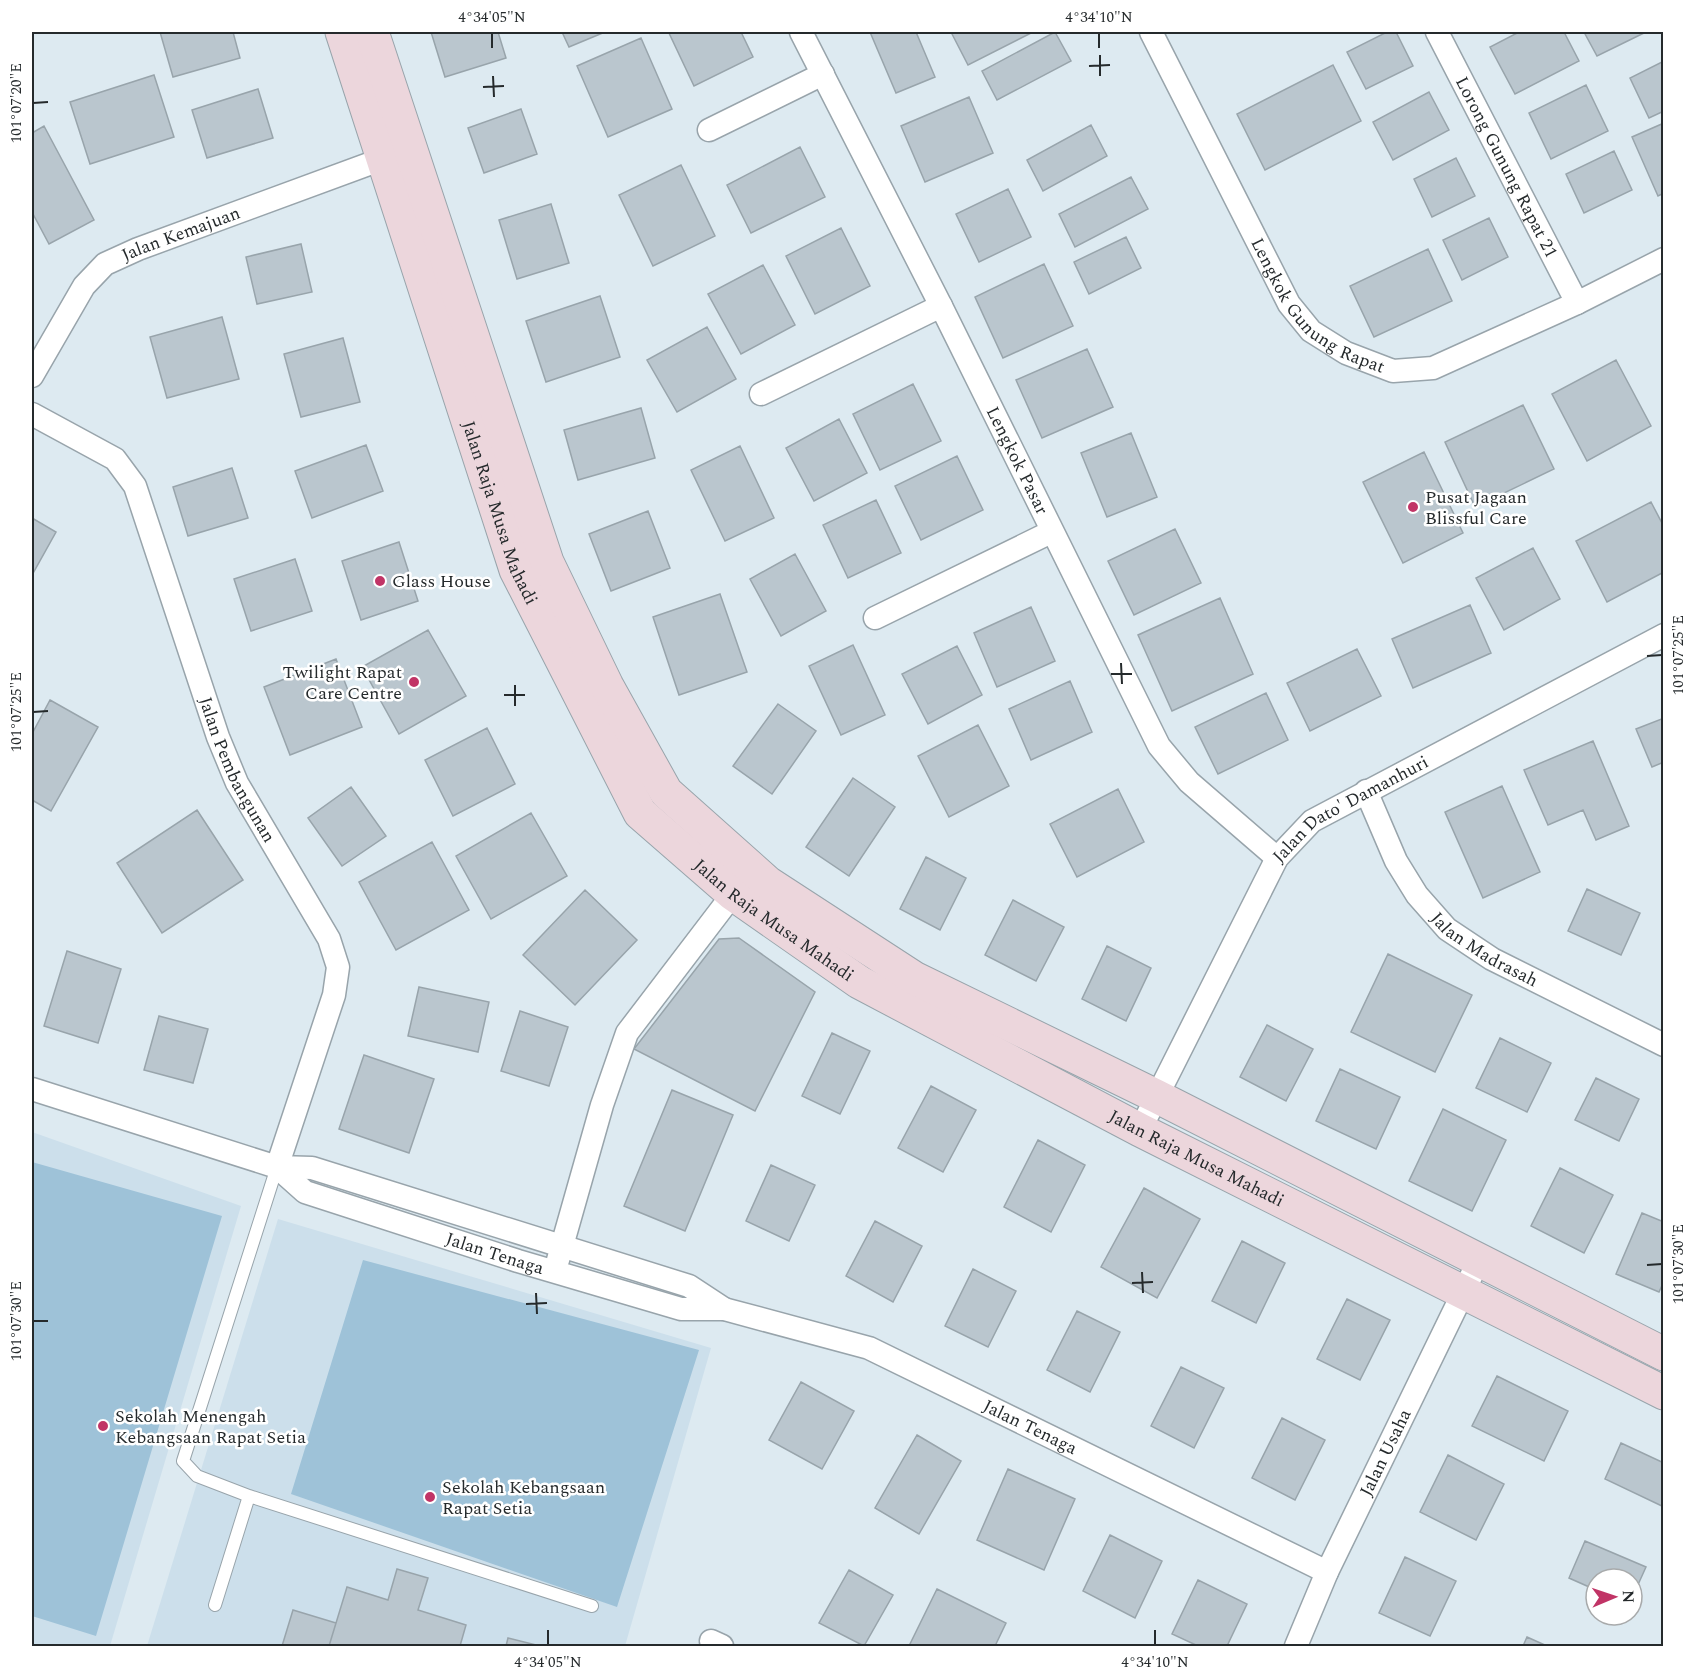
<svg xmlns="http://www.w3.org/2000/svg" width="1695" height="1678" viewBox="0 0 1695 1678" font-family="Spectral,serif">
	<rect width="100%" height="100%" fill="#ddeaf1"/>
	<path fill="#ccdfeb" d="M 32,1132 L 241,1206 L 110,1646 L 32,1646 Z
		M 278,1219 L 711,1348 L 625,1646 L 147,1646 Z"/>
	<path fill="#9ec2d8" d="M 32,1162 L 222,1216 L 96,1636 L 32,1616 Z
		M 363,1260 L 699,1350 L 617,1607 L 291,1494 Z"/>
	<path fill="#bac6ce" stroke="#98a4ab" stroke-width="1.5" d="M 160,32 L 233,32 L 240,58 L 173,77 Z
		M 431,32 L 498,32 L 506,58 L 445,77 Z
		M 562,32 L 605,32 L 569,47 Z
		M 671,32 L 741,32 L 753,57 L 694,86 L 669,33 Z
		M 870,32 L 916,32 L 935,77 L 896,93 Z
		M 951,32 L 1033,32 L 968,65 Z
		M 1055,32 L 1071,61 L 997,100 L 982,71 Z
		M 1387,32 L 1396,32 L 1413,66 L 1366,89 L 1347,52 Z
		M 1519,32 L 1564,32 L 1579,61 L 1515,94 L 1490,47 Z
		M 1584,32 L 1646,32 L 1597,56 Z
		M 641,38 L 672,109 L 608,137 L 577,66 Z
		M 1664,61 L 1664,111 L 1649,118 L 1630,78 Z
		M 1333,65 L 1361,121 L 1265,170 L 1237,114 Z
		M 154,75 L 174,137 L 90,164 L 70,102 Z
		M 1586,85 L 1608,131 L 1551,159 L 1529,113 Z
		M 258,89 L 273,138 L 207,158 L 192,110 Z
		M 1429,92 L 1449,130 L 1393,160 L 1373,122 Z
		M 969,97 L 993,153 L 925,182 L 901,126 Z
		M 521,109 L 537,154 L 484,173 L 468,128 Z
		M 1664,123 L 1664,193 L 1658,196 L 1632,137 Z
		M 1091,125 L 1107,156 L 1043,191 L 1027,160 Z
		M 44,126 L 94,220 L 49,244 L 32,212 L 32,133 Z
		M 800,147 L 825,197 L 751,233 L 727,185 Z
		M 1614,151 L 1632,190 L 1584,213 L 1566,174 Z
		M 1456,158 L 1475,196 L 1432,217 L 1414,179 Z
		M 681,165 L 715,236 L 653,266 L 619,195 Z
		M 1131,177 L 1148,209 L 1075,247 L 1059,214 Z
		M 1008,189 L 1031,237 L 979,262 L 956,214 Z
		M 551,204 L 569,263 L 517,279 L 499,220 Z
		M 1489,218 L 1508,257 L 1462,280 L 1443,240 Z
		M 841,228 L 870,286 L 815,314 L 786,256 Z
		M 1126,237 L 1141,268 L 1089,294 L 1074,262 Z
		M 301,244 L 312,292 L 257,304 L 246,257 Z
		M 1428,249 L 1452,301 L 1374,337 L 1350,286 Z
		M 1044,264 L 1073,326 L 1003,358 L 975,297 Z
		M 763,265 L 795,325 L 741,354 L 708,294 Z
		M 600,296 L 620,357 L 546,382 L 526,321 Z
		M 222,317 L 239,379 L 167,398 L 150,337 Z
		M 707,327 L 736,379 L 677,412 L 647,360 Z
		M 343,338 L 360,402 L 301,417 L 284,354 Z
		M 1087,349 L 1113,407 L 1042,438 L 1016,380 Z
		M 1616,360 L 1651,426 L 1587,461 L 1552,394 Z
		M 913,384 L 941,441 L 880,470 L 853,414 Z
		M 1523,405 L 1554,469 L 1475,507 L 1445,442 Z
		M 641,408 L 655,458 L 578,480 L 564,430 Z
		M 839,419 L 867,473 L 814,501 L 786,448 Z
		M 1131,433 L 1157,497 L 1107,517 L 1081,453 Z
		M 366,445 L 383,491 L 312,518 L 295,471 Z
		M 740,446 L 774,518 L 725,541 L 691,470 Z
		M 1424,452 L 1463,533 L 1403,563 L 1363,482 Z
		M 957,456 L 983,510 L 921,540 L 895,486 Z
		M 232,468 L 248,518 L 188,536 L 173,487 Z
		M 876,500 L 901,553 L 848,578 L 823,525 Z
		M 1651,502 L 1664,527 L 1664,572 L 1607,602 L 1576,541 Z
		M 648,511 L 670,568 L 611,591 L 589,534 Z
		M 32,518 L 56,532 L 32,575 Z
		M 1175,529 L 1201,583 L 1134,615 L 1108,561 Z
		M 399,542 L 418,601 L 361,620 L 342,561 Z
		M 1533,548 L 1560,599 L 1504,630 L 1476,578 Z
		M 795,554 L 826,611 L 781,636 L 750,579 Z
		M 295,559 L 312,611 L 251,631 L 234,579 Z
		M 720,594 L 747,672 L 679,695 L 653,617 Z
		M 1220,598 L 1253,674 L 1172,711 L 1138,635 Z
		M 1470,605 L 1491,653 L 1413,688 L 1392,639 Z
		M 1031,607 L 1055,661 L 997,687 L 974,633 Z
		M 428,630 L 466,696 L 399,734 L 362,667 Z
		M 853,645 L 885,715 L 841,735 L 809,666 Z
		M 957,646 L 982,695 L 928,724 L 902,674 Z
		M 1357,649 L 1381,696 L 1310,731 L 1287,683 Z
		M 336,659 L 362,727 L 290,755 L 264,687 Z
		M 1070,681 L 1092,732 L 1031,760 L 1009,709 Z
		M 1266,693 L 1288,740 L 1218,774 L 1195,727 Z
		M 50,700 L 98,727 L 51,811 L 32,800 L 32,734 Z
		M 778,704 L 816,731 L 772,794 L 733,766 Z
		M 1664,718 L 1664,762 L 1652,767 L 1636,729 Z
		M 978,725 L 1009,786 L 949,817 L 918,756 Z
		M 487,728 L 515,784 L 453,816 L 425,760 Z
		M 1593,741 L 1629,826 L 1596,840 L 1583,810 L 1548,825 L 1524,770 Z
		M 853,778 L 895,807 L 849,876 L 806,847 Z
		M 1502,786 L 1540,872 L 1483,898 L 1445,812 Z
		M 351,787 L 386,836 L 342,866 L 308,818 Z
		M 1118,789 L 1144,842 L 1077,877 L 1050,824 Z
		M 197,810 L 243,880 L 162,933 L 117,863 Z
		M 531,813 L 567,876 L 491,919 L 456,856 Z
		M 432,842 L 469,910 L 396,950 L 359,882 Z
		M 926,857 L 966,878 L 940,930 L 900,909 Z
		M 1587,889 L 1640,913 L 1621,955 L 1568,931 Z
		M 585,890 L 637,940 L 575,1005 L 523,955 Z
		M 1013,900 L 1064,927 L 1036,981 L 985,955 Z
		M 739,938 L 815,992 L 755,1111 L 634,1049 L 719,939 Z
		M 1107,946 L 1151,968 L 1126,1021 L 1082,999 Z
		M 67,951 L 121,969 L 98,1043 L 44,1026 Z
		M 1388,954 L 1472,995 L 1435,1072 L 1351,1032 Z
		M 419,987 L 489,1002 L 478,1052 L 408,1036 Z
		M 520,1011 L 568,1027 L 549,1086 L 501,1071 Z
		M 159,1016 L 208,1029 L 193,1083 L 144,1070 Z
		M 1267,1025 L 1313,1049 L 1286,1101 L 1240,1077 Z
		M 832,1033 L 870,1051 L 840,1114 L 802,1096 Z
		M 1500,1038 L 1551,1063 L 1527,1112 L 1476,1088 Z
		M 364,1055 L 434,1079 L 409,1153 L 339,1129 Z
		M 1340,1069 L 1400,1097 L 1376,1149 L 1316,1121 Z
		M 1596,1078 L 1639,1099 L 1619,1141 L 1575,1120 Z
		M 931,1086 L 976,1110 L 943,1172 L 898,1148 Z
		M 672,1090 L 733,1115 L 685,1231 L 624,1206 Z
		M 1443,1109 L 1506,1140 L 1472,1211 L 1409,1181 Z
		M 1038,1140 L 1085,1165 L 1051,1232 L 1004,1207 Z
		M 771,1165 L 815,1185 L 789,1241 L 746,1221 Z
		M 1560,1168 L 1613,1195 L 1584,1253 L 1531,1226 Z
		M 1144,1188 L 1200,1219 L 1157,1298 L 1101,1267 Z
		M 1642,1213 L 1664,1222 L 1664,1281 L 1659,1292 L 1616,1274 Z
		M 875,1221 L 922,1246 L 893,1302 L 846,1276 Z
		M 1242,1241 L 1285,1263 L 1256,1323 L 1212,1301 Z
		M 973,1269 L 1016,1291 L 988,1347 L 945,1326 Z
		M 1347,1299 L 1390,1320 L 1360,1380 L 1317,1359 Z
		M 1077,1311 L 1120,1332 L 1090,1392 L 1047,1370 Z
		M 1181,1367 L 1224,1388 L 1194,1448 L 1151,1426 Z
		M 1497,1376 L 1568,1411 L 1544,1461 L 1472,1426 Z
		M 801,1382 L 854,1411 L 822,1469 L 769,1440 Z
		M 1282,1418 L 1325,1440 L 1295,1500 L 1252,1478 Z
		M 917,1435 L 961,1461 L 919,1534 L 875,1508 Z
		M 1621,1443 L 1664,1463 L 1664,1507 L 1605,1479 Z
		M 1448,1455 L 1504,1484 L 1476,1540 L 1420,1512 Z
		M 1008,1469 L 1075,1499 L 1044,1570 L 977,1540 Z
		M 1110,1535 L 1162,1561 L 1135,1618 L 1083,1591 Z
		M 1585,1541 L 1646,1567 L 1632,1598 L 1632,1579 L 1596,1579 L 1596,1590 L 1569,1578 Z
		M 1405,1557 L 1456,1581 L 1430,1636 L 1379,1613 Z
		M 397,1569 L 428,1578 L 418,1610 L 466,1625 L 460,1646 L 329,1646 L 347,1587 L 388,1600 Z
		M 849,1570 L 893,1595 L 864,1646 L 819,1623 Z
		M 1198,1580 L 1247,1604 L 1227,1646 L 1198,1646 L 1172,1634 Z
		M 937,1589 L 1006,1623 L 995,1646 L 909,1646 Z
		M 293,1610 L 336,1623 L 329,1646 L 282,1646 Z
		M 1527,1637 L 1547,1646 L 1523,1646 Z
		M 508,1638 L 540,1646 L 506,1646 Z"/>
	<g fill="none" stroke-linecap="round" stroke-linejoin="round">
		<g stroke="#98a4ab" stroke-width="14">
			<path id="lane" d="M 249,1496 L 592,1606
				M 215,1605 L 249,1496 L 197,1476 L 183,1461 L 277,1167"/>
		</g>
		<g stroke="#98a4ab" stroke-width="25">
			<g id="street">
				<path id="s1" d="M 801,32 L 941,306 L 1159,746 L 1189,782 L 1277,858"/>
				<path id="s2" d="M 1151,32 L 1289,304 L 1311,331 L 1346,353 L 1393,371 L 1433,368 L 1577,303 L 1664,259"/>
				<path id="s3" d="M 1437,32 L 1577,303"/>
				<path d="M 709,130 L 823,74"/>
				<path id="s4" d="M 32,376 L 84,286 L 105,264 L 138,249 L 396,154"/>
				<path d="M 761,394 L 941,306"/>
				<path id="s5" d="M 32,414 L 115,459 L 135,486 L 218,737 L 237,783 L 329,939 L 338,967 L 334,995 L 277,1167"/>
				<path d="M 875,618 L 1051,532"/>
				<path id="s6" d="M 1366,791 L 1396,861 L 1417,895 L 1447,929 L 1492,959 L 1664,1045"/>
				<path d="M 32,1089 L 277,1167 L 312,1168 L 689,1286 L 724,1309"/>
				<path id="s7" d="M 1140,1130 L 1277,858 L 1312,821 L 1664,635"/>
				<path id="s8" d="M 277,1167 L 305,1192 L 518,1261 L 681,1309 L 724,1309 L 869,1348 L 1327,1572"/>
				<path d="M 558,1260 L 602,1105 L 627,1033 L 733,894"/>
				<path d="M 711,1641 L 722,1646"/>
				<path id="s9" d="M 1296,1646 L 1327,1572 L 1479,1260"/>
			</g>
		</g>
		<g stroke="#98a4ab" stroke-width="35">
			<g id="secondary">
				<path id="s10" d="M 342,32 L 516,570 L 640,813 L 733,894 L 859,982 L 1140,1130 L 1664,1393"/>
				<path d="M 372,32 L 547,562 L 607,686 L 666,792 L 768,883 L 914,978 L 1156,1096 L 1664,1354"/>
			</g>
		</g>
		<use href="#lane" stroke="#fff" stroke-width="12"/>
		<use href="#street" stroke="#fff" stroke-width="22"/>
		<use href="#secondary" stroke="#ecd6dc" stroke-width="33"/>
	</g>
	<path fill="none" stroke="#252a2c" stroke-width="2" d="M 492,33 L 492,48M 1099,33 L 1099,48M 1100,55 L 1100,76M 1089,66 L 1110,65M 493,76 L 494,97M 483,87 L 504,86M 33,103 L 48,102M 1647,656 L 1662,655M 1121,663 L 1122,684M 1111,674 L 1132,674M 515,685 L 515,706M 504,695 L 525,695M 33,712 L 48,711M 1647,1265 L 1662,1264M 1142,1272 L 1143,1293M 1132,1283 L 1153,1282M 536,1293 L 537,1314M 526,1304 L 547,1303M 33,1321 L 48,1321M 548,1630 L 548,1645M 1155,1630 L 1155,1645"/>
	<g fill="#c13466" stroke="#fff" stroke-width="2">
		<circle cx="1413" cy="507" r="6"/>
		<circle cx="380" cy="581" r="6"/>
		<circle cx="414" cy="682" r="6"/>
		<circle cx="103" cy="1426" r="6"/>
		<circle cx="430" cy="1497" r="6"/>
	</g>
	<g text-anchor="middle" stroke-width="5" stroke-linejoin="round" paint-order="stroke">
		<g font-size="18" fill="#252a2c" stroke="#fff">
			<text dy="6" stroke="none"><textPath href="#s3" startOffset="152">Lorong Gunung Rapat 21</textPath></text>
			<text dy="6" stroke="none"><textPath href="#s4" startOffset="216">Jalan Kemajuan</textPath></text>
			<text dy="6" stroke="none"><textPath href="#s2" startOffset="327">Lengkok Gunung Rapat</textPath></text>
			<text dy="6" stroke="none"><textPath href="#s1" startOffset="480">Lengkok Pasar</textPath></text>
			<text dy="6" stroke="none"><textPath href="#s10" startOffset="506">Jalan Raja Musa Mahadi</textPath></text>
			<text dy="6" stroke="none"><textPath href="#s5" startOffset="430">Jalan Pembangunan</textPath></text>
			<text dy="6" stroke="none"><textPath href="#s7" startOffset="394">Jalan Dato' Damanhuri</textPath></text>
			<text dy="6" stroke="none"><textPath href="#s10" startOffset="1010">Jalan Raja Musa Mahadi</textPath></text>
			<text dy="6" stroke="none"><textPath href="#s6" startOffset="204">Jalan Madrasah</textPath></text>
			<text dy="6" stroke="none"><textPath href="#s10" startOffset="1496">Jalan Raja Musa Mahadi</textPath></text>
			<text dy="6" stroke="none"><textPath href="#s8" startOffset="237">Jalan Tenaga</textPath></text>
			<text dy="6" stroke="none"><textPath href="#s8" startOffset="804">Jalan Tenaga</textPath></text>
			<text dy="6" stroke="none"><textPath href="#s9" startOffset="213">Jalan Usaha</textPath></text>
		</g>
		<g font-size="18" fill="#252a2c" stroke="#fff" text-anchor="start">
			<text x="1425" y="503">Pusat Jagaan<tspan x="1425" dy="21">Blissful Care</tspan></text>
			<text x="392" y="587">Glass House</text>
			<text x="402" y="678" text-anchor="end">Twilight Rapat<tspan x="402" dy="21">Care Centre</tspan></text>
			<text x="115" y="1422">Sekolah Menengah<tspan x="115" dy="21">Kebangsaan Rapat Setia</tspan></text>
			<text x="442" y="1493">Sekolah Kebangsaan<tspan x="442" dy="21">Rapat Setia</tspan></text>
		</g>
	</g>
	<rect width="1695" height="1678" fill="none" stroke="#ffffff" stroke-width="66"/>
	<g transform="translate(1614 1597) rotate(88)"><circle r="28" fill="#ffffff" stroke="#a8aaab" stroke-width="1.5"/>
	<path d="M0-4.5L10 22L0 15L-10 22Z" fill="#c13466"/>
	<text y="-9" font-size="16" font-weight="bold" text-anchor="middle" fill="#252a2c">N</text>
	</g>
	<rect x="33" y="33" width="1629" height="1612" fill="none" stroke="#252a2c" stroke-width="2"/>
	<g font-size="15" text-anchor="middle" fill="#252a2c">
		<text x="492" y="22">4°34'05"N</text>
		<text x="1099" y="22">4°34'10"N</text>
		<text transform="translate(16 103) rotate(-90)" y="5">101°07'20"E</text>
		<text transform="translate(1678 655) rotate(-90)" y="5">101°07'25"E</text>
		<text transform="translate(16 712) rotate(-90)" y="5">101°07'25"E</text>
		<text transform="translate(1678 1264) rotate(-90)" y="5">101°07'30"E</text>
		<text transform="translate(16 1321) rotate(-90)" y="5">101°07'30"E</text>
		<text x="548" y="1667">4°34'05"N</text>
		<text x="1155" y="1667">4°34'10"N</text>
	</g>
</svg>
